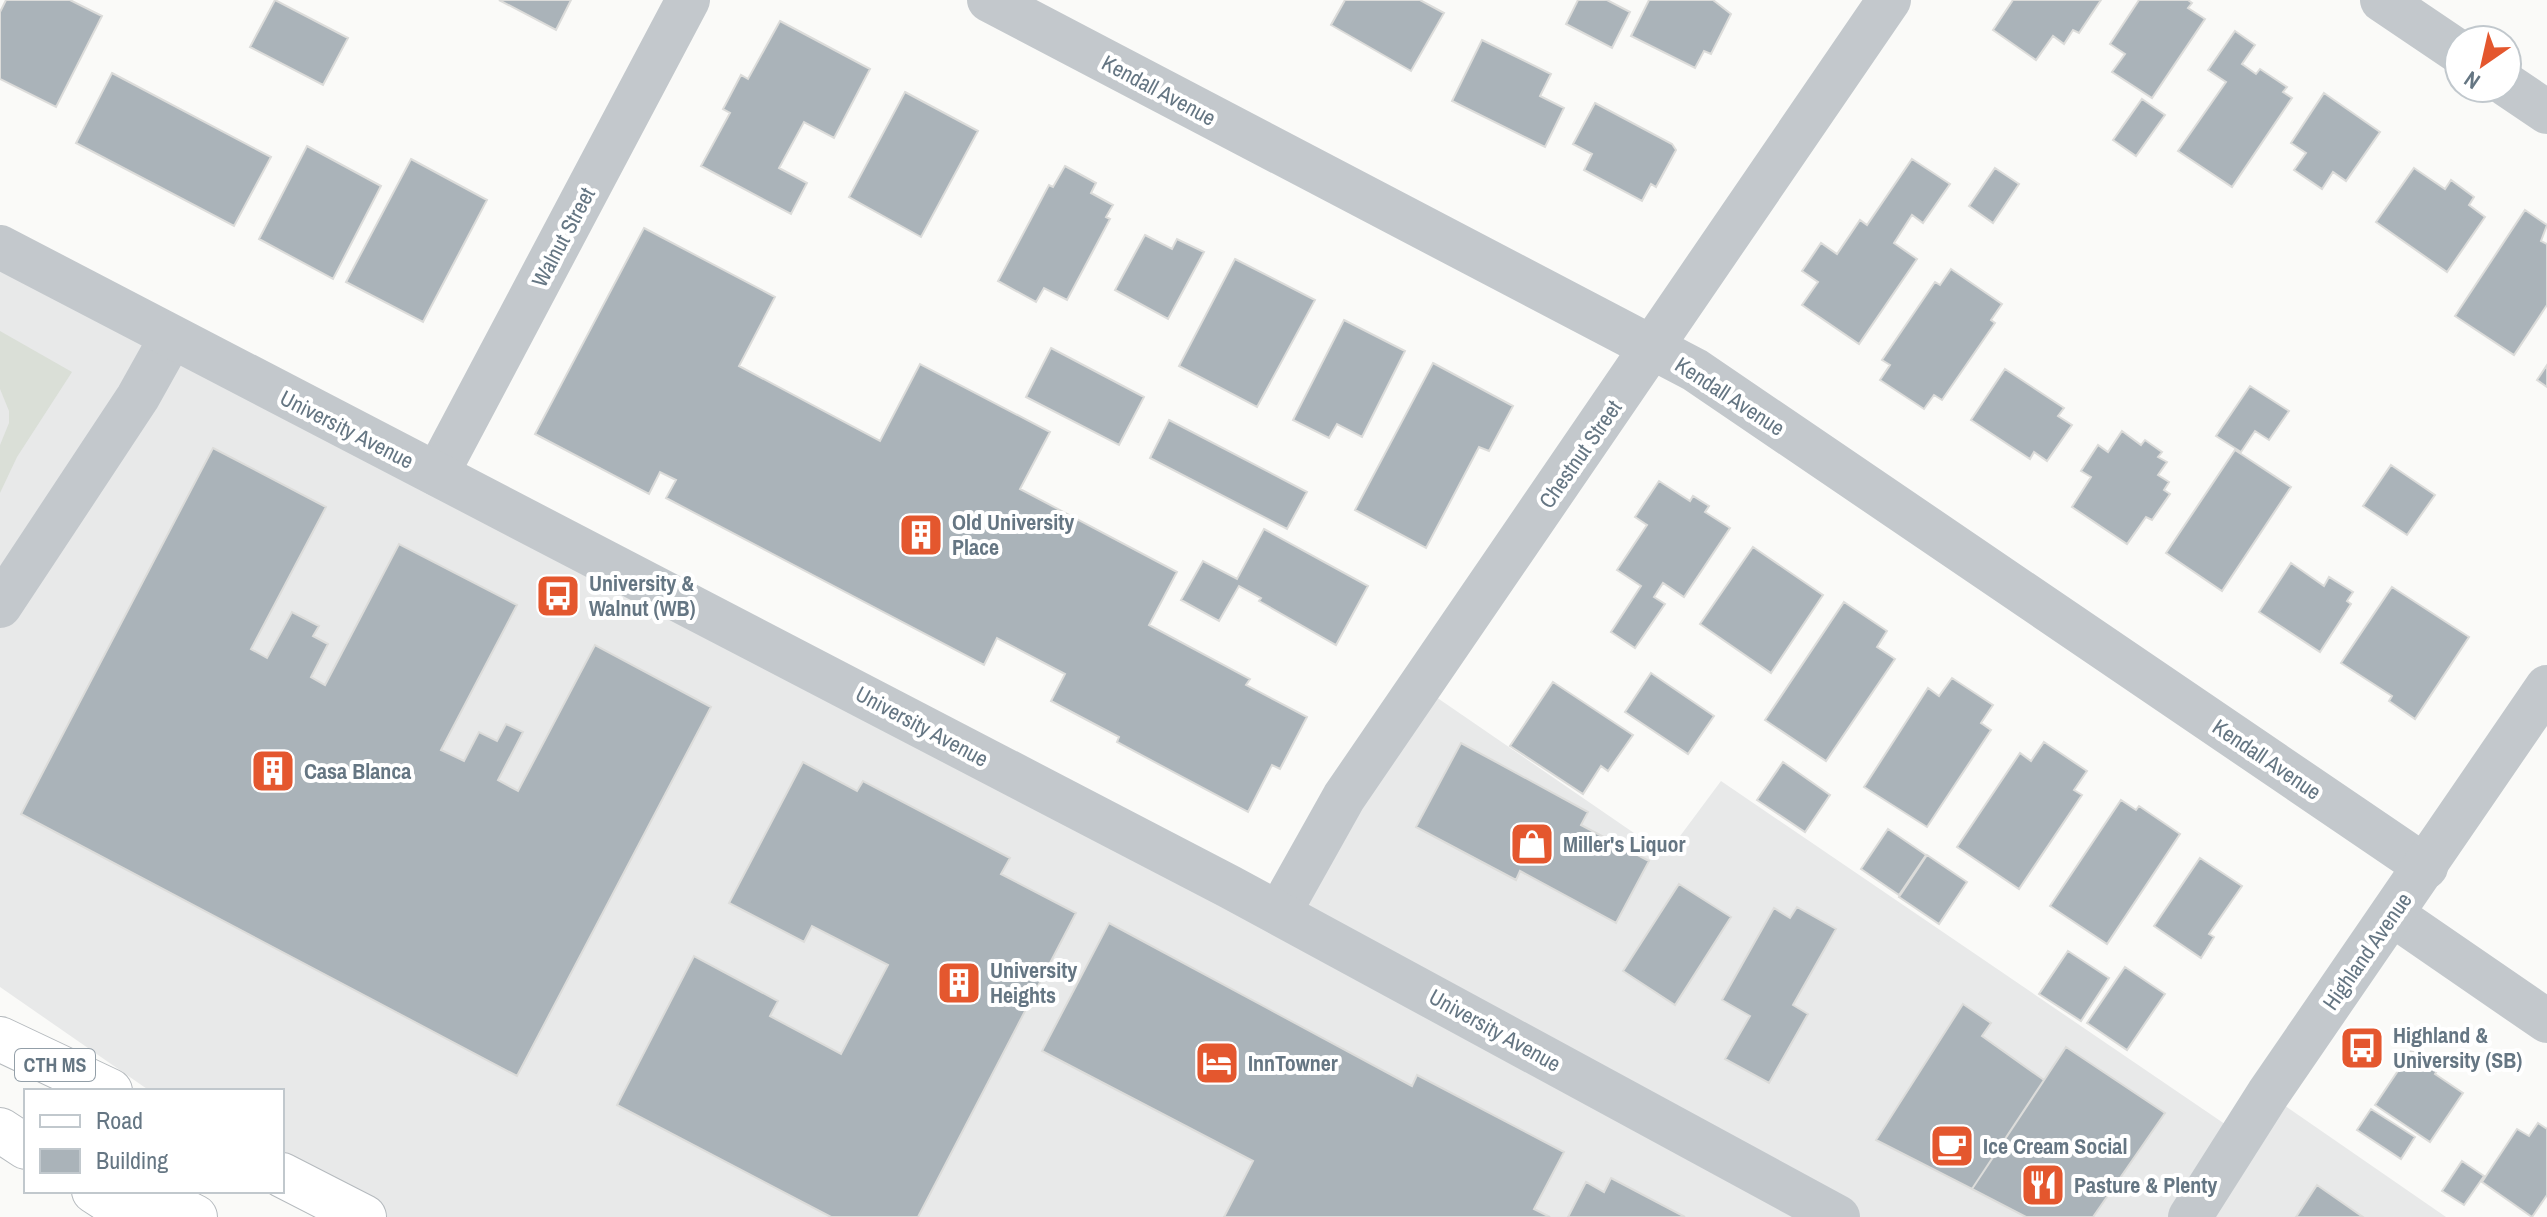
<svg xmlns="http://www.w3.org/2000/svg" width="2547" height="1217" viewBox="0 0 2547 1217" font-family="'Archivo Narrow',sans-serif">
	<rect width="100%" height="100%" fill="#fafaf8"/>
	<path fill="#e8e9e9" d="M 0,247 L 1279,913 L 1420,686 L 1666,855 L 1721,781 L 2241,1135 L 2268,1094 L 2446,1217 L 364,1217 L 282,1175 L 282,1091 L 150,1091 L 0,987 Z"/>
	<path fill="#dadfd7" d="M 0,331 L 72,372 L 17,457 L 0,493 L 0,445 L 9,423 L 9,411 L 0,389 Z"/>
	<path fill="#aab3b9" stroke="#dcdcda" stroke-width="2" d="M 6,0 L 70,0 L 102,16 L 56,107 L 0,79 L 0,12 Z
		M 275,0 L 348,38 L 323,85 L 250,47 Z
		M 499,0 L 571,0 L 556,30 Z
		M 1345,0 L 1420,0 L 1444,13 L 1411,71 L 1331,25 Z
		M 1578,0 L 1607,0 L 1630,12 L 1612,48 L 1566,24 Z
		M 1649,0 L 1713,0 L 1731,14 L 1711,54 L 1704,51 L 1695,68 L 1631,36 Z
		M 2013,0 L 2101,0 L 2079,33 L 2073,30 L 2064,44 L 2053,36 L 2036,60 L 1993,30 Z
		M 2139,0 L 2188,0 L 2192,3 L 2188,8 L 2205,19 L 2152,98 L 2112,72 L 2125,54 L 2110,44 Z
		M 780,21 L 870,69 L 834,138 L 804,122 L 779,168 L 807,183 L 791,214 L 701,166 L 730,113 L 723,109 L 741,75 L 748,79 Z
		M 2235,31 L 2255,45 L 2242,64 L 2256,74 L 2260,69 L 2287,87 L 2283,92 L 2292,98 L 2232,187 L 2178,151 L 2226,82 L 2208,70 Z
		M 1482,40 L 1551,74 L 1540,96 L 1564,108 L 1545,147 L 1452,101 Z
		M 112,73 L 271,157 L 234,226 L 76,143 Z
		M 905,92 L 978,131 L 921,237 L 849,197 Z
		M 2324,93 L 2380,132 L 2346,181 L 2333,172 L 2322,189 L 2294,170 L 2306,153 L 2291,143 Z
		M 2142,99 L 2165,115 L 2136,156 L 2113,140 Z
		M 1595,103 L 1672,144 L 1676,150 L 1656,187 L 1651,184 L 1642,201 L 1584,170 L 1592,154 L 1573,144 Z
		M 307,146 L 381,186 L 333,279 L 259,239 Z
		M 411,159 L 487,200 L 423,322 L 346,282 Z
		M 1912,159 L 1950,184 L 1923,223 L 1912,215 L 1894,243 L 1917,259 L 1859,344 L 1802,305 L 1818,282 L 1802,271 L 1821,243 L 1837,254 L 1860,220 L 1867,225 Z
		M 1065,166 L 1096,183 L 1091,193 L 1113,205 L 1106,217 L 1110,219 L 1067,300 L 1044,288 L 1036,302 L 998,281 L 1049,185 L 1053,187 Z
		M 1995,168 L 2019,184 L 1993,223 L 1969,206 Z
		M 2414,168 L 2445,189 L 2451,180 L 2474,197 L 2469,205 L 2485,217 L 2447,272 L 2376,222 Z
		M 2525,210 L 2547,225 L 2541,241 L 2547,244 L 2547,305 L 2514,355 L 2455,316 Z
		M 644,228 L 775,297 L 739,366 L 880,441 L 920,364 L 1050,432 L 1020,489 L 1177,572 L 1149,625 L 1250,679 L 1246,685 L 1307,717 L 1280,769 L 1272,765 L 1248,812 L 1117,742 L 1119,737 L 1051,701 L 1065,674 L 997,638 L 984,665 L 666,498 L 676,480 L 660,472 L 649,494 L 535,434 Z
		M 1145,235 L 1172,249 L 1177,239 L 1204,252 L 1168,319 L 1115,290 Z
		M 1235,259 L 1315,300 L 1257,407 L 1179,366 Z
		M 1951,269 L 2002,304 L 1991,320 L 1995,323 L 1942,400 L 1934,395 L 1924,409 L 1880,380 L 1890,365 L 1882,360 L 1935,282 L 1940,285 Z
		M 1344,320 L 1405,351 L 1362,437 L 1337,424 L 1329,438 L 1293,420 Z
		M 1051,348 L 1144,397 L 1119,445 L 1026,397 Z
		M 1433,363 L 1513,406 L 1489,451 L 1479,447 L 1426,548 L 1355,510 Z
		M 2547,365 L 2547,387 L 2537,380 Z
		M 2005,369 L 2064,408 L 2058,416 L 2072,425 L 2047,461 L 2034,452 L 2030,459 L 1971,420 Z
		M 2250,386 L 2289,411 L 2269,440 L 2255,431 L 2241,452 L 2216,436 Z
		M 1169,420 L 1307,492 L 1287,529 L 1150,458 Z
		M 2122,431 L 2141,445 L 2145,440 L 2162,452 L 2158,457 L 2167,462 L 2158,475 L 2169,482 L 2164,490 L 2170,494 L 2152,520 L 2146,517 L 2127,544 L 2072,507 L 2091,477 L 2081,471 L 2098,445 L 2108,452 Z
		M 213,448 L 326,507 L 251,649 L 267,658 L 292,612 L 319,626 L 313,636 L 328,644 L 311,677 L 325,685 L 399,544 L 517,605 L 441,750 L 464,761 L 479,732 L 497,741 L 506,724 L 523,732 L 498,780 L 518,791 L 595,645 L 711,707 L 517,1076 L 21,814 Z
		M 2235,450 L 2291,487 L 2222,591 L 2166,553 Z
		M 2391,465 L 2435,495 L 2407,535 L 2363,506 Z
		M 1659,481 L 1690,501 L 1693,496 L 1709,506 L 1705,512 L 1730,528 L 1684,597 L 1663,583 L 1654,597 L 1665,604 L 1635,648 L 1611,632 L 1641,586 L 1617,570 L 1647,525 L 1635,517 Z
		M 1264,529 L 1368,586 L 1336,645 L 1259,601 L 1261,598 L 1239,586 L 1219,621 L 1181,600 L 1203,561 L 1237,579 Z
		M 1753,547 L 1823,595 L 1771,673 L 1700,624 Z
		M 2291,563 L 2324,586 L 2329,577 L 2353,592 L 2347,601 L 2351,604 L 2320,652 L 2259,612 Z
		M 2392,587 L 2469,637 L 2415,719 L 2389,701 L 2392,696 L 2341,663 Z
		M 1844,602 L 1887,631 L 1877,647 L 1895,659 L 1826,761 L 1765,720 Z
		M 1651,673 L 1714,716 L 1688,754 L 1625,712 Z
		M 1952,678 L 1993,705 L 1981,723 L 1991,730 L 1927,827 L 1864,787 L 1928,688 L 1939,696 Z
		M 1553,682 L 1633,735 L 1608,771 L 1601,766 L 1583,794 L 1510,746 Z
		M 2044,742 L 2087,771 L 2074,790 L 2082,795 L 2019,889 L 1957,847 L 2020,753 L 2031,761 Z
		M 1461,743 L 1588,812 L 1581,825 L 1649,861 L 1616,923 L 1520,871 L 1516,880 L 1416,827 Z
		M 803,762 L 857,791 L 863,781 L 1010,858 L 1001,874 L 1076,913 L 918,1217 L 831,1217 L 617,1105 L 694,956 L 778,1001 L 770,1016 L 841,1054 L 888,965 L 812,926 L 804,942 L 729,903 Z
		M 1783,762 L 1830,795 L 1805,832 L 1757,800 Z
		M 2121,800 L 2136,810 L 2139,806 L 2180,834 L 2107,944 L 2050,906 Z
		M 1888,829 L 1926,855 L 1899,895 L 1861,869 Z
		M 1927,855 L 1967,882 L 1939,924 L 1899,897 Z
		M 2200,858 L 2242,886 L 2209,934 L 2214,937 L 2201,958 L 2154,926 Z
		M 1679,884 L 1731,917 L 1675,1005 L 1623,971 Z
		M 1797,907 L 1836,929 L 1793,1005 L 1808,1014 L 1769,1083 L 1725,1059 L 1750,1016 L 1722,1000 L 1774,908 L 1790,918 Z
		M 1109,923 L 1412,1086 L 1417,1075 L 1564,1152 L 1534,1209 L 1550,1217 L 1224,1217 L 1253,1161 L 1042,1051 Z
		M 2068,951 L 2109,978 L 2081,1021 L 2039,994 Z
		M 2125,967 L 2165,994 L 2127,1050 L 2087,1023 Z
		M 1963,1004 L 1991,1023 L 1982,1036 L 2044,1080 L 1972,1189 L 1876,1140 Z
		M 2066,1047 L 2165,1113 L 2093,1217 L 2026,1217 L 1972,1189 Z
		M 2412,1050 L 2438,1069 L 2435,1074 L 2463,1093 L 2430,1142 L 2375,1105 Z
		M 2371,1109 L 2415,1137 L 2401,1159 L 2357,1130 Z
		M 2538,1123 L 2547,1129 L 2547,1195 L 2532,1217 L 2482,1182 L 2517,1129 L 2529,1136 Z
		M 2462,1161 L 2484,1176 L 2464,1205 L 2442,1191 Z
		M 1611,1178 L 1685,1217 L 1568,1217 L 1586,1182 L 1604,1192 Z
		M 2317,1185 L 2363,1217 L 2296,1217 Z"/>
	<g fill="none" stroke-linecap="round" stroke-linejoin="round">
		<g stroke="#b5babe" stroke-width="46">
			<path id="primary" d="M 0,1039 L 110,1091
				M 0,1130 L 26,1147
				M 282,1175 L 364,1217
				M 94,1191 L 134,1217
				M 143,1191 L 195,1217"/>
		</g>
		<path stroke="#c3c8cc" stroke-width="44" d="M 989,0 L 1695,370 L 2426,867
			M 2382,0 L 2459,52
			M 2507,85 L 2547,112
			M 437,474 L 688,0
			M 0,606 L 138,397 L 171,338
			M 1279,913 L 1344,797 L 1889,0
			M 2393,915 L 2547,1021"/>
		<path stroke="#c3c8cc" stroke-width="44" d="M 0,247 L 1230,887 L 1838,1217
			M 2190,1217 L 2268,1094 L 2547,687"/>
		<use href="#primary" stroke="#fff" stroke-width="44"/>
	</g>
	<defs>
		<g id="building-square" transform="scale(2.3)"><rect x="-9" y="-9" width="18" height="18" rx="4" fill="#e4572e" stroke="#fff"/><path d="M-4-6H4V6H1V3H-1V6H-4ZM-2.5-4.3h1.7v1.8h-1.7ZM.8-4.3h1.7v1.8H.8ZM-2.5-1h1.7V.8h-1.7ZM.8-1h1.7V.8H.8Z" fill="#fff"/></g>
		<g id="bus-square" transform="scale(2.3)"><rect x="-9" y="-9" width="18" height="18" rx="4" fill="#e4572e" stroke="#fff"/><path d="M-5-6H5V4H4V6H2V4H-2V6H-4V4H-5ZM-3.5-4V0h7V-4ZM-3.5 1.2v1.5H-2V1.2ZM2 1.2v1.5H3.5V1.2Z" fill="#fff"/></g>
		<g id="shop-square" transform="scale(2.3)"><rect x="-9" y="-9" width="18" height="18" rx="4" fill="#e4572e" stroke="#fff"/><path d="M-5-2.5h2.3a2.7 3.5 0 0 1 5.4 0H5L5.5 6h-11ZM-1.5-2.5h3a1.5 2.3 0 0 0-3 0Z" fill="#fff"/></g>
		<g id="hotel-square" transform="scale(2.3)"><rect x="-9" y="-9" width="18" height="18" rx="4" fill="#e4572e" stroke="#fff"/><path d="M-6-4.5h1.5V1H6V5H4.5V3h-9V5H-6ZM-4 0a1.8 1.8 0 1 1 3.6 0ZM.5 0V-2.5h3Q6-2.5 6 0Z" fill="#fff"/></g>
		<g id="cafe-square" transform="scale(2.3)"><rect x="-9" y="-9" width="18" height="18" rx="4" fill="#e4572e" stroke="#fff"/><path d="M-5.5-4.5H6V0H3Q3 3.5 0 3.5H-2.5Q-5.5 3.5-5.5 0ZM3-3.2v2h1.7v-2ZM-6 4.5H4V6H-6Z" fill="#fff"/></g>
		<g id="restaurant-square" transform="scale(2.3)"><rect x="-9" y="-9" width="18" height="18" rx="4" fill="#e4572e" stroke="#fff"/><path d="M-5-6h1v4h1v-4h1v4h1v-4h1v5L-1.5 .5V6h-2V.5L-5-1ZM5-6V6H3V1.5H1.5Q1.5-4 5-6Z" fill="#fff"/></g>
	</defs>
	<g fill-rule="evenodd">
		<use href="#building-square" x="921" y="535"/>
		<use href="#bus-square" x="558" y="596"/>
		<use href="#building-square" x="273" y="771"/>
		<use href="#shop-square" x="1532" y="844"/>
		<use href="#building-square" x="959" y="983"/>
		<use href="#bus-square" x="2362" y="1048"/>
		<use href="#hotel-square" x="1217" y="1063"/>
		<use href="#cafe-square" x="1952" y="1146"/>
		<use href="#restaurant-square" x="2043" y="1185"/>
	</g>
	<g text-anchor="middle" stroke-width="8" stroke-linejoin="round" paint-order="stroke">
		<rect fill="#fff" stroke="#939fa8" stroke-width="2" x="15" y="1049" width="80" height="32" rx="6"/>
		<g font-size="20" font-weight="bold" fill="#657683">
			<text x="55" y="1072">CTH MS</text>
		</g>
		<g font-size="22" fill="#657683" stroke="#fff">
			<text transform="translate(1159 90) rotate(28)" y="8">Kendall Avenue</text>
			<text transform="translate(563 237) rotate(-62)" y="8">Walnut Street</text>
			<text transform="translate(1730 396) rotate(33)" y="8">Kendall Avenue</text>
			<text transform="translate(347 429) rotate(27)" y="8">University Avenue</text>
			<text transform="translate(1580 454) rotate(-55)" y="8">Chestnut Street</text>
			<text transform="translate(922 726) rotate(28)" y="8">University Avenue</text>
			<text transform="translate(2267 759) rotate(34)" y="8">Kendall Avenue</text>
			<text transform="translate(2367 951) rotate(-55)" y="8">Highland Avenue</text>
			<text transform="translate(1495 1030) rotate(29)" y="8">University Avenue</text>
		</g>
		<g font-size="22" font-weight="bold" fill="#657683" stroke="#fff" text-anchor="start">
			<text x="952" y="530">Old University<tspan x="952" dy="25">Place</tspan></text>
			<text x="589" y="591">University &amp;<tspan x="589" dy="25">Walnut (WB)</tspan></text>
			<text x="304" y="779">Casa Blanca</text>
			<text x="1563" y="852">Miller's Liquor</text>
			<text x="990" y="978">University<tspan x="990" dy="25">Heights</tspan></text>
			<text x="2393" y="1043">Highland &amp;<tspan x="2393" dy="25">University (SB)</tspan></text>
			<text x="1248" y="1071">InnTowner</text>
			<text x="1983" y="1154">Ice Cream Social</text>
			<text x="2074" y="1193">Pasture &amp; Plenty</text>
		</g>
	</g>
	<rect x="24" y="1089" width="260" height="104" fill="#ffffff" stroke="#c1c8cd" stroke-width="2"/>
	<rect x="40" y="1115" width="40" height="12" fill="#ffffff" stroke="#c1c8cd" stroke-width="2"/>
	<text x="96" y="1129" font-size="24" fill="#657683">Road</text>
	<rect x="40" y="1149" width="40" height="24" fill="#aab3b9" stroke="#c1c8cd" stroke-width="2"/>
	<text x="96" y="1169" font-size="24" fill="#657683">Building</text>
	<g transform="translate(2483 64) rotate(214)"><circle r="38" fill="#ffffff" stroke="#c1c8cd" stroke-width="2"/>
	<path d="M0-6L14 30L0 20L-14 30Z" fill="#e4572e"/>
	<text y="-12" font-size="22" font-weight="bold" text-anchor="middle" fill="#657683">N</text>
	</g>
</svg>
